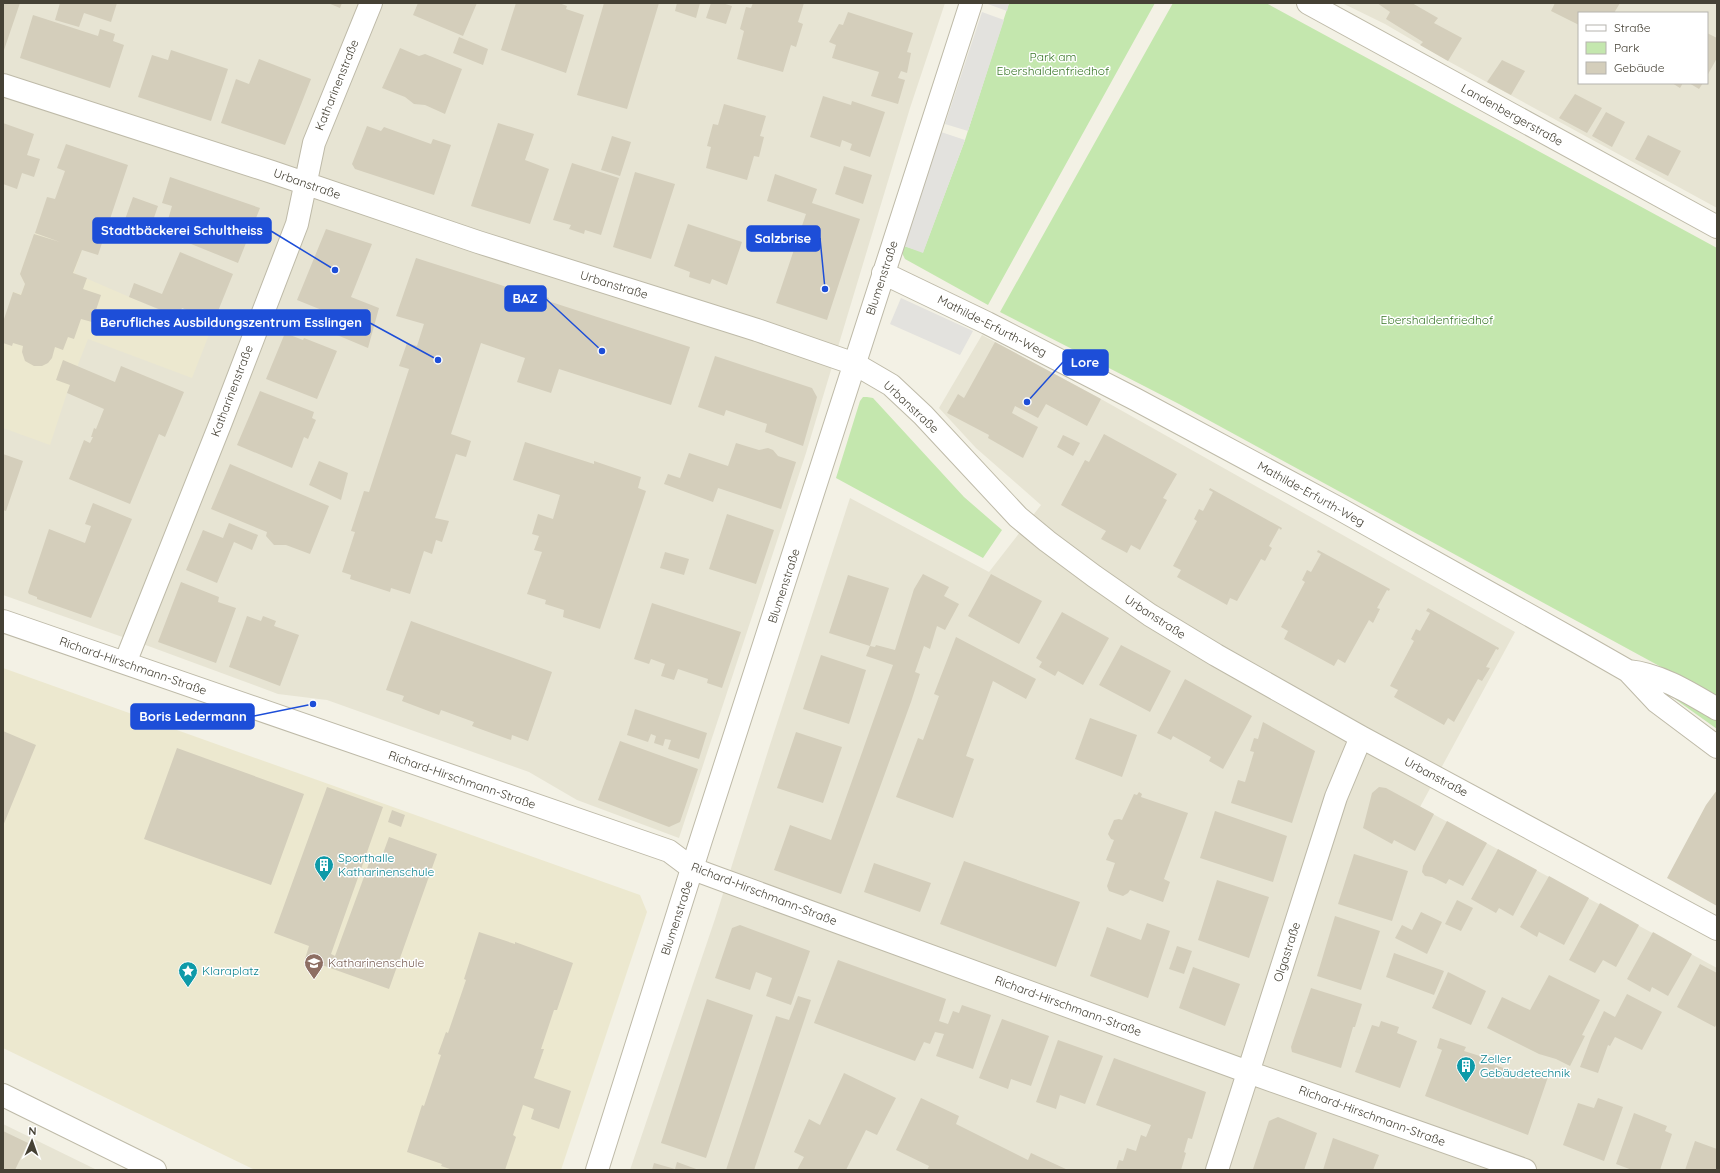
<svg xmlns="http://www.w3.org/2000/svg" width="1720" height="1173" viewBox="0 0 1720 1173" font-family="Quicksand,sans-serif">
	<rect width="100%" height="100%" fill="#f3f1e5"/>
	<path fill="#e7e4d3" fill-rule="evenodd" d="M 3,3 L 945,3 L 910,108 L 806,453 L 679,838 L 577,800 L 529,772 L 327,700 L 278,694 L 151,647 L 3,595 Z
		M 1342,3 L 1717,3 L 1717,208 L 1448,61 L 1385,24 ZM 1579,13 L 1707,13 L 1707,83 L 1579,83 Z
		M 982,335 L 1101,399 L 1515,632 L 1420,807 L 1717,968 L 1717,1170 L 630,1170 L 715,919 L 768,751 L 850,498 L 989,572 L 1041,505 L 976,448 L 939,408 Z
		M 3,1124 L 97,1170 L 3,1170 Z"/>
	<path fill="#ece8cf" d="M 35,233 L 82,250 L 74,273 L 210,332 L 192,378 L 88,339 L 67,393 L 50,445 L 3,428 L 3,318 L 5,318 L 13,292 L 21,294 L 25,284 L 20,274 Z
		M 3,668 L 640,895 L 647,912 L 561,1170 L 255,1170 L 3,1048 Z"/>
	<path fill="#c4e7ae" d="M 1009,3 L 1155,3 L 988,305 L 905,259 L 902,253 L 904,246 L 923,252 L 965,140 Z
		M 1173,3 L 1266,3 L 1717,248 L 1717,729 L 1675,699 L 1685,680 L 1179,404 L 1000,312 Z
		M 863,397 L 867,397 L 873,398 L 964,497 L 1002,530 L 983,558 L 836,478 L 860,401 Z"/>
	<path fill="#e3e2de" d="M 985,3 L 1009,3 L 1007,11 Z
		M 982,12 L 1004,20 L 968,131 L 945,124 Z
		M 941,132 L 965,140 L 923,253 L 904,246 Z
		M 901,298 L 973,331 L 960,355 L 890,324 Z"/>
	<path fill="#d4cebb" d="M 3,3 L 20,3 L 3,53 Z
		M 60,3 L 117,3 L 111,22 L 84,13 L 79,27 L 55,20 Z
		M 328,3 L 342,3 L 340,8 Z
		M 418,3 L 477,3 L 463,36 L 413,15 Z
		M 516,3 L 559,3 L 567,6 L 566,9 L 584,15 L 566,73 L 501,50 Z
		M 604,3 L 659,3 L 627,109 L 577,95 Z
		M 677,3 L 700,3 L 696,18 L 675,11 Z
		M 711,3 L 722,3 L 732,6 L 726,24 L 706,18 Z
		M 753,3 L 804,3 L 798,22 L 803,24 L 796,47 L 791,45 L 783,72 L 737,59 L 744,31 L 740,29 L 746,7 L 751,8 Z
		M 1377,3 L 1412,3 L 1438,18 L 1434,23 L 1462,38 L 1448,61 L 1420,45 L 1423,42 L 1386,19 L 1390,12 Z
		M 1555,3 L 1620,3 L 1614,13 L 1579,13 L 1579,25 L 1551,11 Z
		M 848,12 L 913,33 L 907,52 L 911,53 L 907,73 L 901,71 L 898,78 L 905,80 L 898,104 L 871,96 L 879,72 L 832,58 L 836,45 L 829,42 L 839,24 L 843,25 Z
		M 33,15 L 98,36 L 100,29 L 115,34 L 113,41 L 124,45 L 110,88 L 20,58 Z
		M 1707,33 L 1717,38 L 1717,58 L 1707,76 Z
		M 459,37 L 488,49 L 483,65 L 453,53 Z
		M 400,48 L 419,56 L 425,54 L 462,69 L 445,114 L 425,105 L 414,104 L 405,97 L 382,88 Z
		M 171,50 L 228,69 L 211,121 L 138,97 L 152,55 L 168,60 Z
		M 259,59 L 311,79 L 285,145 L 221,123 L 236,79 L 249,84 Z
		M 1502,60 L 1525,71 L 1511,95 L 1487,82 Z
		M 1672,83 L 1683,83 L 1680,88 Z
		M 1689,83 L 1703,83 L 1699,89 Z
		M 1575,94 L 1602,108 L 1587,133 L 1559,118 Z
		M 823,96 L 851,105 L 852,101 L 885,112 L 870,157 L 850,150 L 852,144 L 842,140 L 840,147 L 810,137 Z
		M 724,104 L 766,116 L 760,136 L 764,137 L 759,157 L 754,156 L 747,180 L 706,168 L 711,147 L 707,146 L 713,124 L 718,125 Z
		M 1606,112 L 1625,122 L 1612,147 L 1592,136 Z
		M 3,123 L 34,134 L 27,155 L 40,159 L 34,177 L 22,173 L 17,189 L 3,184 Z
		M 498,123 L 534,134 L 525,160 L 549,169 L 530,224 L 471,206 Z
		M 367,126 L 381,131 L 384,127 L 431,144 L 433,139 L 451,145 L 434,195 L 355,169 L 352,164 Z
		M 1648,135 L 1681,151 L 1668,176 L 1635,159 Z
		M 612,136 L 631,142 L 620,176 L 601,170 Z
		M 66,144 L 128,165 L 98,255 L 82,250 L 73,273 L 87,278 L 83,289 L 101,295 L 92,322 L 81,319 L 74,339 L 68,337 L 63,350 L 55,347 L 52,358 L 48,363 L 42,366 L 34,366 L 25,361 L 22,352 L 23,346 L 13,343 L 12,346 L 3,343 L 3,318 L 4,319 L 13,292 L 21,295 L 25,284 L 20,274 L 34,234 L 60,242 L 35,233 L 47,197 L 55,199 L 65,171 L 57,168 Z
		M 572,163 L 619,178 L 601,235 L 585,230 L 584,234 L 569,229 L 571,225 L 553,220 Z
		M 844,166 L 872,175 L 863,204 L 835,194 Z
		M 635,172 L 675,184 L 651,259 L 613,247 Z
		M 775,174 L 817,189 L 812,203 L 860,219 L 827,320 L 776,303 L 806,214 L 767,201 Z
		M 170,177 L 260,208 L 238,263 L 164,233 L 172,206 L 162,203 Z
		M 133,197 L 158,206 L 148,235 L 123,225 Z
		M 688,224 L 742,242 L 727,285 L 712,279 L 710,284 L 689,277 L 690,272 L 674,266 Z
		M 326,229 L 372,244 L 351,297 L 379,308 L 368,348 L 337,335 L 344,319 L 297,300 Z
		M 180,252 L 233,274 L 214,321 L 182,308 L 178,317 L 129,297 L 134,283 L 162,294 Z
		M 416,258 L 516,290 L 517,287 L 549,298 L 548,301 L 690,347 L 671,405 L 559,369 L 551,393 L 517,382 L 525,358 L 481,343 L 451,434 L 471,441 L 466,457 L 456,454 L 435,518 L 449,521 L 442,542 L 436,540 L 432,554 L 424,551 L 410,594 L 391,588 L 390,592 L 350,579 L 351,575 L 342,572 L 355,532 L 351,531 L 364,491 L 369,492 L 409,369 L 399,366 L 407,343 L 417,346 L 424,324 L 396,316 Z
		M 285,333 L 303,340 L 304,338 L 337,351 L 317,399 L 266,379 Z
		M 995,342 L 1101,399 L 1087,426 L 1046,404 L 1038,418 L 1015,406 L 1012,413 L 1038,427 L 1023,458 L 988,438 L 989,435 L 947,413 L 958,394 L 964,398 Z
		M 715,356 L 812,388 L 817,397 L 803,446 L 765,432 L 767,424 L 726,410 L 724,416 L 698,407 Z
		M 63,360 L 115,382 L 121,366 L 184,392 L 165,437 L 159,434 L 130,504 L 69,479 L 84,440 L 90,443 L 93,437 L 91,437 L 94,428 L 96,429 L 104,409 L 67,393 L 70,385 L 56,380 Z
		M 260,391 L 314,412 L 312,418 L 316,420 L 308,439 L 304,437 L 292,468 L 237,445 Z
		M 1104,434 L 1177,474 L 1163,498 L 1167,500 L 1140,550 L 1131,545 L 1127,553 L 1101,539 L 1106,531 L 1061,505 L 1085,460 L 1089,462 Z
		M 1063,435 L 1080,443 L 1073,456 L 1057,447 Z
		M 525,442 L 594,464 L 594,461 L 641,477 L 638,488 L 646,491 L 600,629 L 563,617 L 564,610 L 545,604 L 546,600 L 527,594 L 542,552 L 534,550 L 539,536 L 532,534 L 538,514 L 553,519 L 560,495 L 513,480 Z
		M 736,443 L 759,450 L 768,448 L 773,450 L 778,456 L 796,462 L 781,509 L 718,488 L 713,502 L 664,484 L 668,474 L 680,478 L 689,453 L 728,466 Z
		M 3,454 L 23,461 L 6,511 L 3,510 Z
		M 319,461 L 348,473 L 341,500 L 309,485 Z
		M 230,464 L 329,506 L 310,554 L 286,545 L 274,545 L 266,536 L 267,532 L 211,509 Z
		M 1210,488 L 1282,528 L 1281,530 L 1279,528 L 1269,546 L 1272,548 L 1265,561 L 1261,559 L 1237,601 L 1230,598 L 1227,605 L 1177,577 L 1181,570 L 1173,566 L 1197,521 L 1194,519 L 1199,509 L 1203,511 L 1213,492 L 1209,490 Z
		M 93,503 L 132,519 L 91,618 L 37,599 L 37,597 L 29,594 L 28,592 L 49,529 L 85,543 L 91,526 L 85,524 Z
		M 727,514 L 774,530 L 756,584 L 709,569 Z
		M 229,523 L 258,535 L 252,550 L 234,542 L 217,583 L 186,570 L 203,530 L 223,538 Z
		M 1318,550 L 1390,589 L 1389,591 L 1387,590 L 1377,608 L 1380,609 L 1373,623 L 1369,620 L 1345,663 L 1338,659 L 1334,666 L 1284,639 L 1288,631 L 1281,627 L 1305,582 L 1302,580 L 1307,570 L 1311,572 L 1321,554 L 1317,552 Z
		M 665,552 L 689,559 L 684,575 L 660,568 Z
		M 923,574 L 949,587 L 944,596 L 959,604 L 945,630 L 937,626 L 930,649 L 924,646 L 915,672 L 920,674 L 911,702 L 841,894 L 774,870 L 790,825 L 831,840 L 893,665 L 866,656 L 870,646 L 875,647 L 876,645 L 895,650 L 914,589 Z
		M 991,574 L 1042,601 L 1019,644 L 968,616 Z
		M 848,575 L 889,588 L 870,646 L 829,633 Z
		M 181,582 L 219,597 L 218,602 L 236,608 L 216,663 L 158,642 Z
		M 652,603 L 741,632 L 722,688 L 707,683 L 708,679 L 678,669 L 674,680 L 661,676 L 665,664 L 651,659 L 649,664 L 634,659 Z
		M 1428,608 L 1499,648 L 1498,650 L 1496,649 L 1486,667 L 1490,668 L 1482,681 L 1478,679 L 1454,722 L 1448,718 L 1444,725 L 1394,697 L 1398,690 L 1390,686 L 1414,641 L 1411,639 L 1416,629 L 1420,631 L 1430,613 L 1426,611 Z
		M 1062,612 L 1109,638 L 1083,685 L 1058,671 L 1055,676 L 1039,667 L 1042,662 L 1036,658 Z
		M 247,616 L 261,621 L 263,616 L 276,621 L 274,626 L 299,635 L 280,686 L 229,667 Z
		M 411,621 L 552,672 L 528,741 L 512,735 L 511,740 L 472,726 L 474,722 L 441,710 L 439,715 L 402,701 L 404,696 L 386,690 Z
		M 956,637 L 1036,679 L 1026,699 L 993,681 L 966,756 L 974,759 L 953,818 L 896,797 L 918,738 L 923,740 L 939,696 L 934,694 Z
		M 1121,645 L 1171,671 L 1150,712 L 1099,685 Z
		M 821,655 L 866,670 L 849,724 L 803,709 Z
		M 1185,679 L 1252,716 L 1223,769 L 1209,761 L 1211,757 L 1173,736 L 1171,740 L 1157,733 Z
		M 635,709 L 707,733 L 699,759 L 668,749 L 671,740 L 665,739 L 663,746 L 654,743 L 656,736 L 651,734 L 648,742 L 627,735 Z
		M 1090,718 L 1137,735 L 1122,777 L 1075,759 Z
		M 1263,722 L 1315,751 L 1292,823 L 1231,803 L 1238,780 L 1245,782 L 1254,752 L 1250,751 L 1254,738 L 1258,739 Z
		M 3,731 L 36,745 L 3,826 Z
		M 796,732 L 842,747 L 823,803 L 777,788 Z
		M 620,741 L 698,769 L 680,822 L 669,827 L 598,800 Z
		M 177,748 L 304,794 L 271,885 L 144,839 Z
		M 327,787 L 383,807 L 331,954 L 335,956 L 372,855 L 381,859 L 389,837 L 437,854 L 389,989 L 305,959 L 309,946 L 274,933 Z
		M 1379,787 L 1386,788 L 1434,814 L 1415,851 L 1394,840 L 1392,844 L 1363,828 L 1372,793 Z
		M 1717,790 L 1717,906 L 1667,878 L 1706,805 Z
		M 1139,792 L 1142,794 L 1141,797 L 1188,813 L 1164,879 L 1170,882 L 1163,902 L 1130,890 L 1128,893 L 1123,896 L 1109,891 L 1107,886 L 1115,863 L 1106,860 L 1114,840 L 1111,839 L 1108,834 L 1114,820 L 1119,819 L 1122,820 L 1134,794 L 1137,795 Z
		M 392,810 L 405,815 L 401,827 L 388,822 Z
		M 1215,811 L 1287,836 L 1273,882 L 1200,858 Z
		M 1447,821 L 1487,843 L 1463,886 L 1449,879 L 1446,884 L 1432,877 L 1425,876 L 1422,872 L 1423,866 Z
		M 1498,849 L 1537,870 L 1513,916 L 1499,908 L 1496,913 L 1471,899 Z
		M 1354,854 L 1408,871 L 1392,921 L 1338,904 Z
		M 964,861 L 1080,902 L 1056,967 L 940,924 Z
		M 874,863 L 931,883 L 920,912 L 864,892 Z
		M 1549,876 L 1589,898 L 1564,945 L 1539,932 L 1537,937 L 1520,927 Z
		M 1217,880 L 1269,897 L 1249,958 L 1198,940 Z
		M 1457,900 L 1473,908 L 1461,931 L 1445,924 Z
		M 1600,903 L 1639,925 L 1616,967 L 1603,960 L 1595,973 L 1569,960 Z
		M 1421,912 L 1442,922 L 1427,954 L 1395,938 L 1402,925 L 1412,930 Z
		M 1335,916 L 1380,931 L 1361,990 L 1317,976 Z
		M 1147,923 L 1170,931 L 1148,998 L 1090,976 L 1107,927 L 1141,940 Z
		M 740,925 L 810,951 L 791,1005 L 766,996 L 772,978 L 756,972 L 750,990 L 715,978 L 732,928 Z
		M 479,932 L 515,944 L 515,942 L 573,963 L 557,1010 L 554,1010 L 541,1049 L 544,1049 L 534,1078 L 571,1091 L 559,1129 L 531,1119 L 534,1109 L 523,1105 L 513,1135 L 516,1137 L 505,1170 L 453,1170 L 441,1166 L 442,1164 L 407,1152 L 422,1105 L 424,1106 L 441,1055 L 438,1054 L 446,1032 L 448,1033 L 466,980 L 464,979 Z
		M 1653,932 L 1692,954 L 1668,996 L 1652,987 L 1650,992 L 1627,979 Z
		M 1177,946 L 1192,951 L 1184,974 L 1169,969 Z
		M 1394,953 L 1444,971 L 1434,995 L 1386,977 Z
		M 838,960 L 946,999 L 939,1021 L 948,1024 L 953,1011 L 959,1013 L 962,1005 L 991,1015 L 973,1069 L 936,1056 L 944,1034 L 935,1032 L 930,1044 L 924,1042 L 915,1061 L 814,1023 Z
		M 1700,964 L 1717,973 L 1717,1023 L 1715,1027 L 1677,1007 Z
		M 1193,967 L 1240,984 L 1225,1026 L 1179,1008 Z
		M 1448,972 L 1486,991 L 1471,1025 L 1432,1008 Z
		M 1549,975 L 1600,1000 L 1582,1035 L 1585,1036 L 1570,1066 L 1556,1059 L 1539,1054 L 1487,1028 L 1502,997 L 1530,1010 Z
		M 1311,988 L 1362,1004 L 1355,1027 L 1353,1027 L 1341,1068 L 1292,1052 L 1291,1047 Z
		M 1627,994 L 1662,1012 L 1642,1050 L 1615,1037 L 1610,1046 L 1608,1045 L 1598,1073 L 1580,1067 L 1591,1038 L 1604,1011 L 1615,1017 Z
		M 798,996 L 811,1000 L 754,1170 L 726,1170 L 776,1016 L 789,1020 Z
		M 707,999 L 753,1015 L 706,1158 L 661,1143 Z
		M 1002,1019 L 1049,1036 L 1031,1086 L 1011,1079 L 1008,1089 L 979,1078 Z
		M 1381,1021 L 1399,1027 L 1397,1033 L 1417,1041 L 1400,1088 L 1355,1072 L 1372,1025 L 1379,1027 Z
		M 1440,1038 L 1466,1047 L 1464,1051 L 1483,1057 L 1482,1060 L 1506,1069 L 1529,1076 L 1531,1071 L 1548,1077 L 1528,1135 L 1425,1096 L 1442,1050 L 1437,1048 Z
		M 1058,1040 L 1103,1056 L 1085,1104 L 1060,1095 L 1056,1109 L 1036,1102 Z
		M 1114,1058 L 1206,1092 L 1192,1139 L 1188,1138 L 1184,1152 L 1186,1153 L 1181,1170 L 1116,1170 L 1119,1160 L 1123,1161 L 1127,1148 L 1136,1151 L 1141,1135 L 1146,1137 L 1151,1125 L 1096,1105 Z
		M 844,1073 L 896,1098 L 877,1135 L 866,1130 L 846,1170 L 797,1170 L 804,1157 L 794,1152 L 809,1119 L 820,1125 Z
		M 921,1098 L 959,1116 L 956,1124 L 1028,1160 L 1031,1153 L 1068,1170 L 927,1170 L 929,1166 L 896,1150 Z
		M 1598,1098 L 1623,1107 L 1604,1161 L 1563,1145 L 1578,1103 L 1594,1108 Z
		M 1634,1113 L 1667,1126 L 1665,1131 L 1672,1134 L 1660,1170 L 1632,1170 L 1616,1164 Z
		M 1278,1117 L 1317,1133 L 1304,1170 L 1253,1169 L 1269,1121 Z
		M 3,1131 L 28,1143 L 15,1170 L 3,1170 Z
		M 1333,1138 L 1379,1155 L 1373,1170 L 1323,1170 Z
		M 1695,1141 L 1717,1149 L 1717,1170 L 1685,1170 Z
		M 677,1162 L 699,1170 L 652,1170 L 654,1163 L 675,1169 Z"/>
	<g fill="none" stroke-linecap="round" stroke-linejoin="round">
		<g stroke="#bebaa8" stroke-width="24">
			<path id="minor" d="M 1308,3 L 1717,227
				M 3,85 L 272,172 L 478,242 L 757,330 L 855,364 L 891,385 L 923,415 L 1018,517 L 1047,541 L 1094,576 L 1150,615 L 1216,655 L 1361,737 L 1717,929
				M 883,273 L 987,323 L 1135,399 L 1338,508 L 1579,643 L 1628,671 L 1657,702 L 1717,747
				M 3,621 L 669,851 L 693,869 L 720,879 L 1248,1072 L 1525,1170
				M 125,663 L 221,422 L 297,224 L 314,143 L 371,3
				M 1628,671 C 1660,674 1690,693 1717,709
				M 3,1095 L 155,1170
				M 597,1170 L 701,840 L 971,3
				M 1217,1170 L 1336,797 L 1361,737"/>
		</g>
		<use href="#minor" stroke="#fff" stroke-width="22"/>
	</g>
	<defs>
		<g id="building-pin" transform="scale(1)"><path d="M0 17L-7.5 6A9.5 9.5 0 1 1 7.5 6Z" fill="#0f9aa8" stroke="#fff"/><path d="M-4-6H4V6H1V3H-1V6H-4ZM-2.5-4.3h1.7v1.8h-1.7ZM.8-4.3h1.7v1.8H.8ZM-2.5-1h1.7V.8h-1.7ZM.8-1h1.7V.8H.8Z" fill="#fff"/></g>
		<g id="school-pin" transform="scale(1)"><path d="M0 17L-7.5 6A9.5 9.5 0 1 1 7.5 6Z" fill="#8d6e63" stroke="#fff"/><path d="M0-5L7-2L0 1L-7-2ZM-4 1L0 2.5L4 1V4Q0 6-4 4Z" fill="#fff"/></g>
		<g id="sight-pin" transform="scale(1)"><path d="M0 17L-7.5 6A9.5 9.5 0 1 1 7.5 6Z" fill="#0f9aa8" stroke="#fff"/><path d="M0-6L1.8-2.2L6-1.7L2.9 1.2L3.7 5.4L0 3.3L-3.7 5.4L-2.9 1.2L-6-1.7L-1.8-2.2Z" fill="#fff"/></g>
	</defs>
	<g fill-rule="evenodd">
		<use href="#building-pin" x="324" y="865"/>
		<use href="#school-pin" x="314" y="963"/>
		<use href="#sight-pin" x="188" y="971"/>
		<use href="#building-pin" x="1466" y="1066"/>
	</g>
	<g text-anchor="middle" stroke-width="3" stroke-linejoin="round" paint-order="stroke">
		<g font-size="12" fill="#397728" stroke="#fff">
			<text x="1053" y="61">Park am<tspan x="1053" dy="14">Ebershaldenfriedhof</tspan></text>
			<text x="1437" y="324">Ebershaldenfriedhof</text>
		</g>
		<g font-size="12" fill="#454135" stroke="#fff">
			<text transform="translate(337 85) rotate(-68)" y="4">Katharinenstraße</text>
			<text transform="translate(1512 115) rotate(29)" y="4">Landenbergerstraße</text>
			<text transform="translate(307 184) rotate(19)" y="4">Urbanstraße</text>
			<text transform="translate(882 278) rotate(-72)" y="4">Blumenstraße</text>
			<text transform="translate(614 285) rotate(17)" y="4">Urbanstraße</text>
			<text transform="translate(992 326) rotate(27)" y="4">Mathilde-Erfurth-Weg</text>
			<text transform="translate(232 391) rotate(-69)" y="4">Katharinenstraße</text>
			<text transform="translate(911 407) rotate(43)" y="4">Urbanstraße</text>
			<text transform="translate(1311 494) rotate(29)" y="4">Mathilde-Erfurth-Weg</text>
			<text transform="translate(784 586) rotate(-72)" y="4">Blumenstraße</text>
			<text transform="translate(1155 617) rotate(33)" y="4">Urbanstraße</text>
			<text transform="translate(133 666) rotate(19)" y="4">Richard-Hirschmann-Straße</text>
			<text transform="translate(1436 777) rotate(28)" y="4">Urbanstraße</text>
			<text transform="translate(462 780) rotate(19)" y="4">Richard-Hirschmann-Straße</text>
			<text transform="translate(764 894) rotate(21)" y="4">Richard-Hirschmann-Straße</text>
			<text transform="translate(677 918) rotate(-72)" y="4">Blumenstraße</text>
			<text transform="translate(1287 952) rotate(-72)" y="4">Olgastraße</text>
			<text transform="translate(1068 1006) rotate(20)" y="4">Richard-Hirschmann-Straße</text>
			<text transform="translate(1372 1116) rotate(20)" y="4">Richard-Hirschmann-Straße</text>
		</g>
		<g font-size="12" fill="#0d838f" stroke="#fff" text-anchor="start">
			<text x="338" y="862">Sporthalle<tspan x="338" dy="14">Katharinenschule</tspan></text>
			<text x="202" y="975">Klaraplatz</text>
			<text x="1480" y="1063">Zeller<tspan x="1480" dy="14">Gebäudetechnik</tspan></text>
		</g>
		<g font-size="12" fill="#785e54" stroke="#fff" text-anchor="start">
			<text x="328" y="967">Katharinenschule</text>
		</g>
	</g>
	<path fill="none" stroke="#1d4ed8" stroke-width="1.5" d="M335 270L271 231M825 289L820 238M602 351L546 299M438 360L370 323M1027 402L1063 362M313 704L254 716"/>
	<g fill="#1d4ed8" stroke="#fff" stroke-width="1.5">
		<circle cx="335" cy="270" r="4"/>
		<circle cx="825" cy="289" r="4"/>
		<circle cx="602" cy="351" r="4"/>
		<circle cx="438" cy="360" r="4"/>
		<circle cx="1027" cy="402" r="4"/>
		<circle cx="313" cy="704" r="4"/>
	</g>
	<g fill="#1d4ed8" stroke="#1d4ed8" stroke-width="1.5">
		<rect x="93" y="218" width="178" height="25" rx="4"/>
		<rect x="747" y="226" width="73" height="25" rx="4"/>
		<rect x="505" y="286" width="41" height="25" rx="4"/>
		<rect x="92" y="310" width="278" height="25" rx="4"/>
		<rect x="1063" y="350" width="45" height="25" rx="4"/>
		<rect x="131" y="704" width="123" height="25" rx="4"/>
	</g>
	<g font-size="13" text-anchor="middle" font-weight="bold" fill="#fff">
		<text x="182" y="235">Stadtbäckerei Schultheiss</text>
		<text x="783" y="243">Salzbrise</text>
		<text x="525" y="303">BAZ</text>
		<text x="231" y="327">Berufliches Ausbildungszentrum Esslingen</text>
		<text x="1085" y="367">Lore</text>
		<text x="193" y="721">Boris Ledermann</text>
	</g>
	<rect width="1720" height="1173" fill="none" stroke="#454135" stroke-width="8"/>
	<rect x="1578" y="12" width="130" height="72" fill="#ffffff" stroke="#b5b3ae"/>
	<rect x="1586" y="25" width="20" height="6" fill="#ffffff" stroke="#b5b3ae"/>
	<text x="1614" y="32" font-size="12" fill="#454135">Straße</text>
	<rect x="1586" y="42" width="20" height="12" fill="#c4e7ae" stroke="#b5b3ae"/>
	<text x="1614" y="52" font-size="12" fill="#454135">Park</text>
	<rect x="1586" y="62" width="20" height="12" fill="#d4cebb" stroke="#b5b3ae"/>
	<text x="1614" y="72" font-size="12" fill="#454135">Gebäude</text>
	<g transform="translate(32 1141) rotate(2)" stroke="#ffffff" stroke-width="3" paint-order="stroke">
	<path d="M0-3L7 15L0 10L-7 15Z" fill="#454135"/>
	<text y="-6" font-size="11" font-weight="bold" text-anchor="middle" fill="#454135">N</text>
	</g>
</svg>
